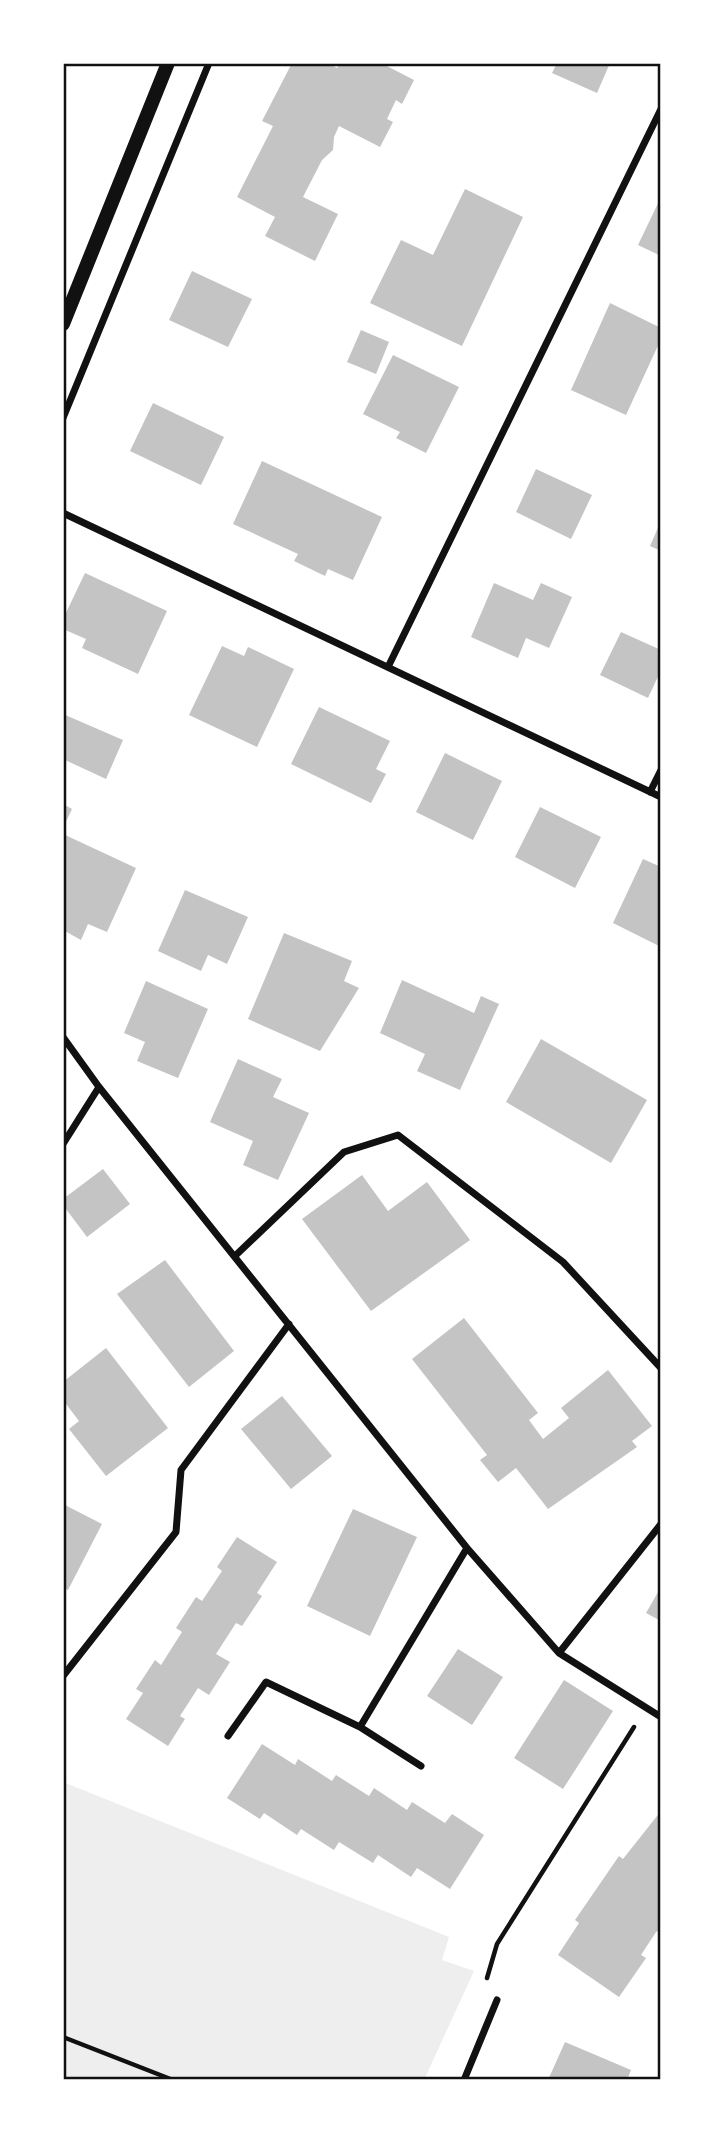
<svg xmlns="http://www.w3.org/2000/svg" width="724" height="2143" viewBox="0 0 724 2143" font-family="Rubik,sans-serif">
	<rect width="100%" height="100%" fill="#fff"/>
	<path fill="#eee" d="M 63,1782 L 449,1937 L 442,1960 L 474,1971 L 424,2080 L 63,2080 Z"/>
	<path fill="#c4c4c4" d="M 292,63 L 328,63 L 337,68 L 340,63 L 381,63 L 414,80 L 402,104 L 396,100 L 387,119 L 393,122 L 380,147 L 339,126 L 334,137 L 333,150 L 322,160 L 303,197 L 338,214 L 315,261 L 265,236 L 275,217 L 237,197 L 273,126 L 262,121 Z
		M 557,63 L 610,63 L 597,93 L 552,73 Z
		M 465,189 L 523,217 L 462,346 L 370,303 L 401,240 L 433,255 Z
		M 661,197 L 661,256 L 638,245 Z
		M 192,271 L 252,299 L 228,347 L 169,320 Z
		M 610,303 L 661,328 L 661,339 L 626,415 L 571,390 Z
		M 361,330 L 389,342 L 376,374 L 347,362 Z
		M 393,355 L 459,387 L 426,453 L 396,438 L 400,432 L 363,414 Z
		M 153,403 L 224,437 L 201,485 L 130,451 Z
		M 262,461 L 382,517 L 353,580 L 328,569 L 325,576 L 294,561 L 298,554 L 233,524 Z
		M 536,469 L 592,495 L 571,539 L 516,512 Z
		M 661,521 L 661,551 L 650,546 Z
		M 85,573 L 167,611 L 138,674 L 82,648 L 86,639 L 63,629 L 63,619 Z
		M 494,583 L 533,600 L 541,583 L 572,597 L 549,648 L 526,638 L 518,658 L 471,637 Z
		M 621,632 L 661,650 L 661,670 L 648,698 L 600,675 Z
		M 222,646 L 244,656 L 248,647 L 294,669 L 257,747 L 189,715 Z
		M 319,707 L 390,741 L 376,769 L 386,774 L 371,803 L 291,764 Z
		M 63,714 L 123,740 L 106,779 L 63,759 Z
		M 445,753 L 502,781 L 473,840 L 416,812 Z
		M 63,804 L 72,809 L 63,828 Z
		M 540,807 L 601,837 L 575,888 L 515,857 Z
		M 63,834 L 136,868 L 107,932 L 88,924 L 81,940 L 63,930 Z
		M 643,859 L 661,867 L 661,947 L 613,923 Z
		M 185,890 L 248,917 L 227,964 L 208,955 L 201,971 L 158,951 Z
		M 284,933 L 352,961 L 344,981 L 359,988 L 320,1051 L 248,1019 Z
		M 402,980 L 474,1013 L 481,996 L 499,1004 L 460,1090 L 417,1071 L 425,1054 L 380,1033 Z
		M 146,981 L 208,1009 L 178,1078 L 137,1061 L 145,1042 L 124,1033 Z
		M 541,1039 L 647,1100 L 611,1163 L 506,1102 Z
		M 238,1059 L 282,1079 L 273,1097 L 309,1113 L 278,1180 L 243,1165 L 253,1141 L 210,1122 Z
		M 103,1169 L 130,1204 L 87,1237 L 63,1205 L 63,1199 Z
		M 362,1175 L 388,1211 L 427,1182 L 470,1240 L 371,1311 L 302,1219 Z
		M 165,1260 L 234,1351 L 189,1387 L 117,1294 Z
		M 464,1318 L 538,1413 L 529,1420 L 543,1439 L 569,1418 L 561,1408 L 608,1370 L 652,1426 L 632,1441 L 637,1447 L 548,1509 L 516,1468 L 498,1482 L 480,1460 L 487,1455 L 412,1359 Z
		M 106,1348 L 168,1428 L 106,1476 L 69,1429 L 79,1421 L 63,1400 L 63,1382 Z
		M 282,1396 L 332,1456 L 291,1489 L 241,1429 Z
		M 63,1504 L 102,1524 L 68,1590 L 63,1587 Z
		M 353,1509 L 417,1537 L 370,1636 L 307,1606 Z
		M 237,1537 L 277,1562 L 257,1593 L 262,1596 L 242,1626 L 236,1623 L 216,1654 L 230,1662 L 209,1695 L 198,1688 L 180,1716 L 185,1719 L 168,1746 L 126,1719 L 143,1693 L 136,1689 L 155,1660 L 161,1665 L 182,1632 L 176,1628 L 196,1597 L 202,1601 L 222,1571 L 217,1567 Z
		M 661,1587 L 661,1621 L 646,1613 Z
		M 458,1649 L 503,1677 L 472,1725 L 427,1696 Z
		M 564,1680 L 613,1711 L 563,1789 L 514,1758 Z
		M 262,1744 L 295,1765 L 298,1759 L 332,1781 L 336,1775 L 369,1796 L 374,1788 L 407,1810 L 412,1802 L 445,1823 L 452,1814 L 484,1835 L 450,1889 L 417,1868 L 411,1877 L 378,1855 L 373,1863 L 339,1842 L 334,1850 L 301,1829 L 297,1835 L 264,1813 L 260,1819 L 227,1798 Z
		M 661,1811 L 661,1930 L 656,1932 L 641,1955 L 646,1958 L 619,1997 L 558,1955 L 579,1923 L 575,1920 L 619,1856 L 623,1859 Z
		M 565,2042 L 631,2070 L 627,2080 L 548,2080 Z"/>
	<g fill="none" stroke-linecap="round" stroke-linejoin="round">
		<path stroke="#111" stroke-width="4.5" d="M 487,1978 L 497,1944 L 634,1727
			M 63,2037 L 173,2080"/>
		<path stroke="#111" stroke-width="7" d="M 63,418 L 209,63
			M 63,513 L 661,797
			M 388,667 L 661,109
			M 650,792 L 661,770
			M 63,1037 L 99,1087 L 467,1548 L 559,1653 L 661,1717
			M 63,1144 L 99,1087
			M 236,1255 L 344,1152 L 398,1135 L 563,1262 L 661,1368
			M 559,1653 L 661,1524
			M 63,1676 L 176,1532 L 181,1470 L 289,1324
			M 360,1727 L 421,1766
			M 228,1736 L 266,1682 L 360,1727 L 467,1548
			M 464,2080 L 497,2000"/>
		<path stroke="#111" stroke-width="14" d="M 63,324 L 168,63"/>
	</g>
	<rect width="724" height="2143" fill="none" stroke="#ffffff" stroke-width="130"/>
	<rect x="65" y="65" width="594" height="2013" fill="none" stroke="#111" stroke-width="2.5"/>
</svg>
